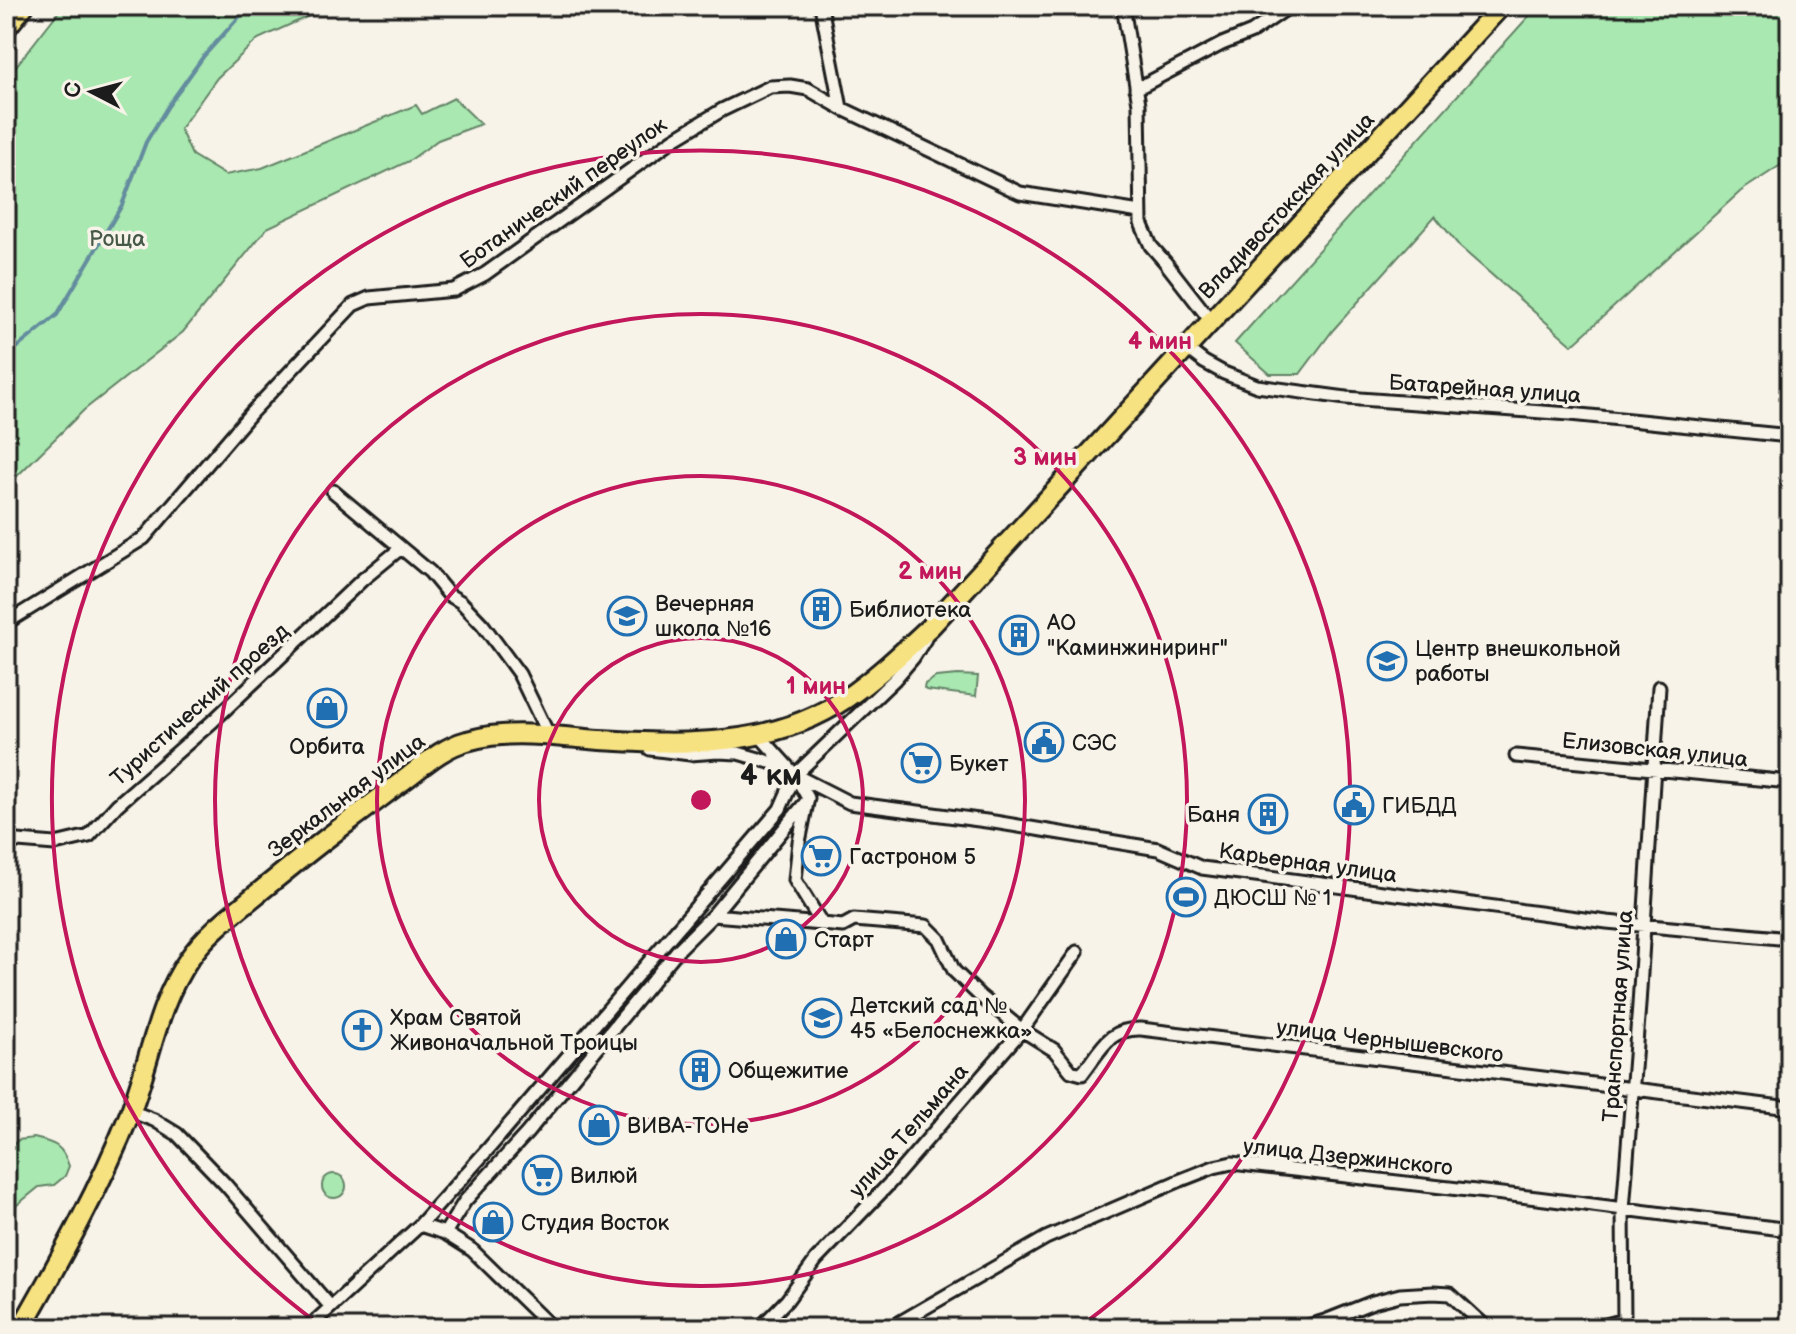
<svg xmlns="http://www.w3.org/2000/svg" width="1796" height="1334" viewBox="0 0 1796 1334" font-family="'Balsamiq Sans',sans-serif">
	<rect width="100%" height="100%" fill="#f7f3e8"/>
	<filter id="ink" filterUnits="userSpaceOnUse"><feTurbulence type="fractalNoise" baseFrequency=".0125" numOctaves="2"/><feDisplacementMap in="SourceGraphic" scale="16" xChannelSelector="R" yChannelSelector="G"/><feConvolveMatrix kernelMatrix="1 2 1 2 8 2 1 2 1" color-interpolation-filters="sRGB"/></filter>
	<g filter="url(#ink)">
		<path fill="#a9e8b0" stroke="#628266" stroke-width="2" d="M 63,6 L 331,6 L 258,39 L 217,78 L 180,129 L 192,155 L 225,175 L 262,168 L 416,105 L 422,114 L 454,98 L 481,124 L 438,140 L 409,161 L 267,228 L 183,332 L 84,410 L 6,487 L 6,79 Z
			M 1538,6 L 1790,6 L 1790,161 L 1787,161 L 1741,191 L 1572,345 L 1460,247 L 1435,216 L 1333,330 L 1300,374 L 1270,374 L 1235,343 Z
			M 958,675 L 978,676 L 976,696 L 926,690 L 924,688 L 925,684 L 936,677 Z
			M 34,1138 C 55,1143 62,1145 69,1166 L 65,1176 L 54,1185 L 39,1187 L 6,1214 L 6,1152 L 18,1140 Z
			M322 1186a12 12 0 1 1 24 0a12 12 0 1 1-24 0Z"/>
		<g fill="none" stroke-linecap="round" stroke-linejoin="round">
			<path stroke="#638c9e" stroke-width="4" d="M 6,359 L 8,355 L 57,315 L 122,205 L 146,142 L 168,106 L 203,57 L 249,6"/>
			<g stroke="#1c1c1c" stroke-width="17">
				<path id="street" d="M 821,6 L 841,108
					M 1123,6 L 1139,104 L 1141,223 L 1151,246 L 1165,262 L 1211,321
					M 1136,89 L 1222,44 L 1252,32 L 1290,6
					M 1186,348 L 1204,362 L 1224,373 L 1257,386 L 1346,398 L 1570,414 L 1790,436
					M 333,491 L 430,572 L 449,595 L 461,602 L 483,625 L 519,674 L 549,736
					M 6,623 L 144,538 L 251,413 L 353,305 L 369,298 L 454,290 L 485,274 L 674,139 L 722,110 L 770,87 L 790,86 L 808,89 L 841,108 L 1020,193 L 1140,212
					M 759,735 L 795,775 L 850,803 L 994,822 L 1158,849 L 1202,868 L 1607,922 L 1790,939
					M 650,749 L 690,754 L 718,752 L 738,753 L 787,767
					M 1516,756 L 1790,782
					M 795,775 L 808,798 L 799,842 L 795,880 L 822,924 L 843,926 L 854,920 L 926,926 L 939,939 L 954,971 L 979,995 L 1022,1030 L 1054,1050 L 1071,1071 L 1082,1074 C 1101,1050 1108,1028 1141,1029 L 1790,1108
					M 6,840 L 55,844 L 89,836 L 117,805 L 213,721 L 362,580 L 401,548
					M 713,915 L 822,924
					M 130,1111 L 154,1120 L 177,1134 L 225,1184 L 330,1306
					M 420,1225 L 445,1233 L 472,1250 L 552,1328
					M 445,1233 L 465,1201 L 527,1133 L 677,951 L 713,915 L 806,802
					M 308,1328 L 420,1225 L 489,1148 L 780,809 L 795,775 L 895,679 L 913,658 L 925,639
					M 760,1328 L 787,1300 L 816,1260 L 888,1185 L 1022,1030 L 1077,952
					M 890,1328 L 1046,1238 L 1181,1180 L 1214,1167 L 1232,1163 L 1537,1198 L 1790,1230
					M 1302,1328 L 1325,1321 L 1373,1302 L 1400,1295 L 1433,1293 L 1450,1294 L 1487,1328
					M 1596,1328 L 1624,1320 L 1623,1210 L 1639,1005 L 1659,687"/>
			</g>
			<g stroke="#1c1c1c" stroke-width="24">
				<path id="primary" d="M 6,28 L 24,6
					M 21,1328 C 61,1258 100,1188 130,1113 C 150,1062 157,1004 189,959 C 205,935 230,916 252,898 C 285,871 318,844 352,819 C 371,805 389,791 408,777 C 426,763 444,747 467,741 C 509,728 557,737 600,740 C 684,745 772,748 845,699 C 877,677 904,651 932,625 L 1501,6"/>
			</g>
			<use href="#street" stroke="#f7f3e8" stroke-width="11"/>
			<use href="#primary" stroke="#f7e281" stroke-width="18"/>
		</g>
	</g>
	<g fill="none" stroke="#c2185b" stroke-width="4">
		<circle cx="701" cy="800" r="162"/>
		<circle cx="701" cy="800" r="324"/>
		<circle cx="701" cy="800" r="486"/>
		<path d="M320 1325A649 649 0 1 1 1082 1325"/>
	</g>
	<defs>
		<g id="building-ring" transform="scale(2)"><circle r="9.5" fill="#f7f3e8" stroke="#1f6fb2" stroke-width="1.5"/><path d="M-4-6H4V6H1V3H-1V6H-4ZM-2.5-4.3h1.7v1.8h-1.7ZM.8-4.3h1.7v1.8H.8ZM-2.5-1h1.7V.8h-1.7ZM.8-1h1.7V.8H.8Z" fill="#1f6fb2"/></g>
		<g id="school-ring" transform="scale(2)"><circle r="9.5" fill="#f7f3e8" stroke="#1f6fb2" stroke-width="1.5"/><path d="M0-5L7-2L0 1L-7-2ZM-4 1L0 2.5L4 1V4Q0 6-4 4Z" fill="#1f6fb2"/></g>
		<g id="shop-ring" transform="scale(2)"><circle r="9.5" fill="#f7f3e8" stroke="#1f6fb2" stroke-width="1.5"/><path d="M-5-2.5h2.3a2.7 3.5 0 0 1 5.4 0H5L5.5 6h-11ZM-1.5-2.5h3a1.5 2.3 0 0 0-3 0Z" fill="#1f6fb2"/></g>
		<g id="civic-ring" transform="scale(2)"><circle r="9.5" fill="#f7f3e8" stroke="#1f6fb2" stroke-width="1.5"/><path d="M-.6-6.5H3V-4.5H.6V-3L4-1V1h2V6H-6V1h2V-1L-.6-3ZM-1.2 2.5V6h2.4V2.5Z" fill="#1f6fb2"/></g>
		<g id="supermarket-ring" transform="scale(2)"><circle r="9.5" fill="#f7f3e8" stroke="#1f6fb2" stroke-width="1.5"/><path d="M-6-5.5h2.5l.6 2H6L4.5 2H-2.5L-4.4-4H-6ZM-1.5 3.2a1.3 1.3 0 1 0 .1 0ZM3 3.2a1.3 1.3 0 1 0 .1 0Z" fill="#1f6fb2"/></g>
		<g id="stadium-ring" transform="scale(2)"><circle r="9.5" fill="#f7f3e8" stroke="#1f6fb2" stroke-width="1.5"/><path d="M0-5a6.5 5 0 1 0 0 10a6.5 5 0 1 0 0-10ZM-3.5-1.8h7v3.6h-7Z" fill="#1f6fb2"/></g>
		<g id="church-ring" transform="scale(2)"><circle r="9.5" fill="#f7f3e8" stroke="#1f6fb2" stroke-width="1.5"/><path d="M-1.2-6h2.4v3.5h3.3v2.4h-3.3V6h-2.4V-.1h-3.3v-2.4h3.3Z" fill="#1f6fb2"/></g>
	</defs>
	<g fill-rule="evenodd">
		<use href="#building-ring" x="821" y="609"/>
		<use href="#school-ring" x="627" y="616"/>
		<use href="#building-ring" x="1019" y="635"/>
		<use href="#school-ring" x="1387" y="661"/>
		<use href="#shop-ring" x="327" y="708"/>
		<use href="#civic-ring" x="1044" y="742"/>
		<use href="#supermarket-ring" x="921" y="763"/>
		<use href="#civic-ring" x="1354" y="805"/>
		<use href="#building-ring" x="1268" y="814"/>
		<use href="#supermarket-ring" x="821" y="856"/>
		<use href="#stadium-ring" x="1186" y="897"/>
		<use href="#shop-ring" x="786" y="939"/>
		<use href="#school-ring" x="822" y="1018"/>
		<use href="#church-ring" x="362" y="1030"/>
		<use href="#building-ring" x="700" y="1070"/>
		<use href="#shop-ring" x="599" y="1125"/>
		<use href="#supermarket-ring" x="542" y="1175"/>
		<use href="#shop-ring" x="493" y="1222"/>
	</g>
	<g text-anchor="middle" stroke-width="7" stroke-linejoin="round" paint-order="stroke">
		<g font-size="22" fill="#1c1c1c" stroke="#f7f3e8">
			<text transform="translate(563 192) rotate(-35)" y="8">Ботанический переулок</text>
			<text transform="translate(1286 205) rotate(-47)" y="8">Владивостокская улица</text>
			<text transform="translate(1485 388) rotate(4)" y="8">Батарейная улица</text>
			<text transform="translate(199 704) rotate(-42)" y="8">Туристический проезд</text>
			<text transform="translate(1655 749) rotate(6)" y="8">Елизовская улица</text>
			<text transform="translate(346 795) rotate(-37)" y="8">Зеркальная улица</text>
			<text transform="translate(1308 862) rotate(8)" y="8">Карьерная улица</text>
			<text transform="translate(1617 1016) rotate(-86)" y="8">Транспортная улица</text>
			<text transform="translate(1390 1040) rotate(7)" y="8">улица Чернышевского</text>
			<text transform="translate(908 1130) rotate(-49)" y="8">улица Тельмана</text>
			<text transform="translate(1348 1156) rotate(6)" y="8">улица Дзержинского</text>
		</g>
		<g font-size="22" fill="#465948" stroke="#f7f3e8">
			<text x="117" y="246">Роща</text>
		</g>
		<g font-size="22" fill="#1c1c1c" stroke="#f7f3e8" text-anchor="start">
			<text x="655" y="611">Вечерняя<tspan x="655" dy="25">школа №16</tspan></text>
			<text x="849" y="617">Библиотека</text>
			<text x="1047" y="630">АО<tspan x="1047" dy="25">"Каминжиниринг"</tspan></text>
			<text x="1415" y="656">Центр внешкольной<tspan x="1415" dy="25">работы</tspan></text>
			<text x="1072" y="750">СЭС</text>
			<text x="327" y="754" text-anchor="middle">Орбита</text>
			<text x="949" y="771">Букет</text>
			<text x="1382" y="813">ГИБДД</text>
			<text x="1240" y="822" text-anchor="end">Баня</text>
			<text x="849" y="864">Гастроном 5</text>
			<text x="1214" y="905">ДЮСШ № 1</text>
			<text x="814" y="947">Старт</text>
			<text x="850" y="1013">Детский сад №<tspan x="850" dy="25">45 «Белоснежка»</tspan></text>
			<text x="390" y="1025">Храм Святой<tspan x="390" dy="25">Живоначальной Троицы</tspan></text>
			<text x="728" y="1078">Общежитие</text>
			<text x="627" y="1133">ВИВА-ТОНе</text>
			<text x="570" y="1183">Вилюй</text>
			<text x="521" y="1230">Студия Восток</text>
		</g>
		<g font-size="30" font-weight="bold" fill="#1c1c1c" stroke="#f7f3e8">
			<text x="771" y="785">4 км</text>
		</g>
	</g>
	<circle cx="701" cy="800" r="12" fill="#c2185b" stroke="#f7f3e8" stroke-width="4"/>
	<g font-size="24" text-anchor="middle" font-weight="bold" fill="#c2185b" stroke="#f7f3e8" stroke-width="7" stroke-linejoin="round" paint-order="stroke">
		<text x="1160" y="349">4 мин</text>
		<text x="1045" y="465">3 мин</text>
		<text x="930" y="579">2 мин</text>
		<text x="816" y="694">1 мин</text>
	</g>
	<rect width="1796" height="1334" fill="none" stroke="#f7f3e8" stroke-width="32"/>
	<rect x="16" y="16" width="1764" height="1302" fill="none" stroke="#1c1c1c" stroke-width="3" filter="url(#ink)"/>
	<g transform="translate(92 92) rotate(276)" stroke="#f7f3e8" stroke-width="6" paint-order="stroke">
	<path d="M0-6L14 30L0 20L-14 30Z" fill="#1c1c1c"/>
	<text y="-12" font-size="22" font-weight="bold" text-anchor="middle" fill="#1c1c1c">С</text>
	</g>
</svg>
